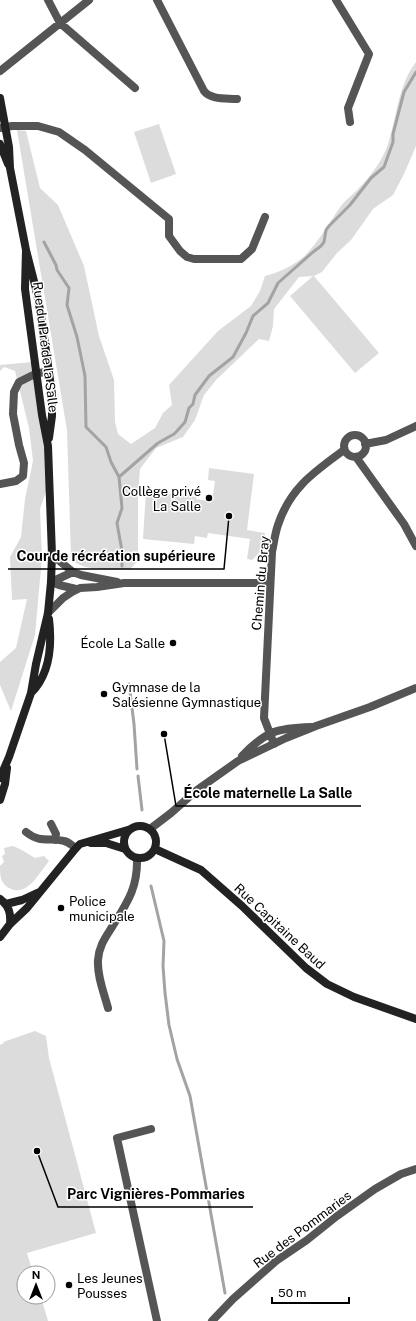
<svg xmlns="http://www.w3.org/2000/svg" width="416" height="1321" viewBox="0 0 416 1321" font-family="'Public Sans',sans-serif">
	<rect width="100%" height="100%" fill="#fff"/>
	<path fill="#dcdcdc" d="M 416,62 L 416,146 L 404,174 L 393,195 L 373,209 L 351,240 L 337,253 L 322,272 L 314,276 L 379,353 L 355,373 L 290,296 L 313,276 L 299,277 L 274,309 L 273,326 L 269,341 L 259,339 L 216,380 L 204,395 L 195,420 L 183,437 L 156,448 L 140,469 L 138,494 L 138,561 L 130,569 C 117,569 76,572 71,557 L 67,430 L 17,130 L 26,131 L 40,188 L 58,205 L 84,266 L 99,336 L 114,380 L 115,422 L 118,434 L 131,444 L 155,428 L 163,413 L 172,405 L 169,385 L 218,331 L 251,306 L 260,291 L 265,276 C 277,273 288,268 298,261 C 314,251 329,222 341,206 C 345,200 353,195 358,189 C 370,177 383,160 388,144 C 397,117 398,85 416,62 Z
		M 159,124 L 176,174 L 151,183 L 134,132 Z
		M 32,362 L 47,437 L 47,488 L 40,509 L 42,557 L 35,635 L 11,711 L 0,685 L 0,662 L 16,648 L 27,599 L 12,600 L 10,557 L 21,537 L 25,499 L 33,461 L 29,428 L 15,371 L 4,367 L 0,371 L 0,365 Z
		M 209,468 L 254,474 L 247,530 L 265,533 C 264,545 262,552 252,560 L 247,559 L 250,539 L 208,533 L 209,527 L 207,538 L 195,536 L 194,544 L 143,539 L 146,491 L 197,497 L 196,499 L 212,502 L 215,481 L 208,480 Z
		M 13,846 L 20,849 L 35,858 L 44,856 L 49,861 C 39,873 27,898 9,888 C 0,883 0,875 0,866 L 4,862 L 2,856 L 5,854 L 4,848 Z
		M 35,1031 L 46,1036 L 49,1058 L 96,1233 L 27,1253 L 33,1273 L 24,1273 L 24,1297 L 41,1297 L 48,1321 L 0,1321 L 0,1045 L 4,1043 L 3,1042 Z"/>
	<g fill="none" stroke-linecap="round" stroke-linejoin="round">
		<path stroke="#a3a3a3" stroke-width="3" d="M 44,242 L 56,265 L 57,270 L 69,288 L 67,305 L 77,337 L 85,376 L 86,427 L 106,447 L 111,462 L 119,477 L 122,508 L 117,523 L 122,551 L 122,566
			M 119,477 L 158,443 L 174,434 L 177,431 L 185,422 L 189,408 L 193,404 L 195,395 L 209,376 L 233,357 L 246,333 L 253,316 L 268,303 L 278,283 L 313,252 L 321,246 L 324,242 L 326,230 L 329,226 L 350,205 L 371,178 L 384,167 L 393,142 L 393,134 L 404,92 L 416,72
			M 129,684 L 134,724 L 137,769
			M 138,776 L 142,810
			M 151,886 L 164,941 L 163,966 L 165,993 L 169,1025 L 177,1059 L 190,1096 L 225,1293"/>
		<path stroke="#555" stroke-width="8" d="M 48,0 L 60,23 L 135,88
			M 157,0 L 204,91 C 211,100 226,98 237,99
			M 336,0 L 369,54 L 348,108 L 350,122
			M 0,71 L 89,0
			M 0,128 L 12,126 L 38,126 L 59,132 L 85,150 L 169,219 L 169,236 L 180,251 L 187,257 L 194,259 L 241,259 L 252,249 L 265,217
			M344 446a11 11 0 1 1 22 0a11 11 0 1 1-22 0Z
			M 365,444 L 386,440 L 416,426
			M 356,457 L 404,524 L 416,546
			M 0,484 L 16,481 L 23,476 L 24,463 L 19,445 L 13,414 L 14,392 L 19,382 L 37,373 L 49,372
			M 52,555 L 73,572 L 81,575 L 117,582
			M 51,582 L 59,585 L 76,589
			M 51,582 L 73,572
			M 48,613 L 63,598 L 72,592 L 80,588 L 97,587 L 124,583 L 270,583
			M 274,744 L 264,718 L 272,552 C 274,543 275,533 278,525 C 290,488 314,472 344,450
			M 242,756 C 266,731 277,728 311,727
			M 51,824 L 56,834 L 55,840
			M 150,829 L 171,813 L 197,790 L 238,761 L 286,738 L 316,726 L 370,707 L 416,688
			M 26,832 C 41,844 49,837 64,841 C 69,842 72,846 76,848
			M 108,1008 C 104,993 97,976 98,960 C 99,946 105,938 112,927 C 127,903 138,888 137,858
			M 151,1129 L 117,1138 L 157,1321
			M 212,1321 L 233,1299 L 276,1261 L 307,1240 L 337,1216 L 375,1189 L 401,1174 L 416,1169"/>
		<path stroke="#222" stroke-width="8" d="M 0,98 L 9,147 L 10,168 L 26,250 L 36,289 L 41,315 L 52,394 L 52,416 L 49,438
			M 0,144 L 8,164
			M 31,693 C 50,674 52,644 49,619
			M 0,778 L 9,757 L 31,693 L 36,664 L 48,613 L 51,582 L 52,555 L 48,446 L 42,415 L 25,289 L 26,250
			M 0,800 L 5,784 L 7,768
			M124 842a16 16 0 1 1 32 0a16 16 0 1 1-32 0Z
			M 91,843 L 106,843 L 125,849
			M 155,849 L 201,870 L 242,906 L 306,968 L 327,984 L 354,997 L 416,1019
			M 0,899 C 9,906 11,913 10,924
			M 6,904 L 22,900 L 37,893
			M 0,937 L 10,924 L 27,908 L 76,848 L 80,844 L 131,829"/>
	</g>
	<g fill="#000" stroke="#fff" stroke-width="1.5">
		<circle cx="209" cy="498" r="4"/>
		<circle cx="173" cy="643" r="4"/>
		<circle cx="104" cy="694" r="4"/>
		<circle cx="61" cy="908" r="4"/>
		<circle cx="69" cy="1285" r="4"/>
	</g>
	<g text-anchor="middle" stroke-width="3" stroke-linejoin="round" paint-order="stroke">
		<g font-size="13" fill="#000" stroke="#fff">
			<text transform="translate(46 347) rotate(83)" y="5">Rue du Pré de la Salle</text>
			<text transform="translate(260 583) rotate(-85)" y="5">Chemin du Bray</text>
			<text transform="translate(280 926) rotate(43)" y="5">Rue Capitaine Baud</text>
			<text transform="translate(302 1229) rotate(-37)" y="5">Rue des Pommaries</text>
		</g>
		<g font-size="13" fill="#000" stroke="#fff" text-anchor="start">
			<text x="201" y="496" text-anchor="end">Collège privé<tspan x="201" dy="15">La Salle</tspan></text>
			<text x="165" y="648" text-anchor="end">École La Salle</text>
			<text x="112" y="692">Gymnase de la<tspan x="112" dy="15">Salésienne Gymnastique</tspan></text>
			<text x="69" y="906">Police<tspan x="69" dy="15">municipale</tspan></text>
			<text x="77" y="1283">Les Jeunes<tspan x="77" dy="15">Pousses</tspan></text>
		</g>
	</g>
	<path fill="none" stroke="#000" stroke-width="1.5" d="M229 516L224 569H8M164 734L176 806H361M37 1151L58 1207H253"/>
	<g fill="#000" stroke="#fff" stroke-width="1.5">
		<circle cx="229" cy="516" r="4"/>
		<circle cx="164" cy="734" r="4"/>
		<circle cx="37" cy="1151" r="4"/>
	</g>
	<g font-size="14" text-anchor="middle" font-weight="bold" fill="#000" stroke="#fff" stroke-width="3" stroke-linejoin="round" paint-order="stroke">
		<text x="116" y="561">Cour de récréation supérieure</text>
		<text x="268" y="798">École maternelle La Salle</text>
		<text x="156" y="1199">Parc Vignières-Pommaries</text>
	</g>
	<g transform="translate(36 1285)"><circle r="19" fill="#ffffff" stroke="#999999"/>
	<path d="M0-3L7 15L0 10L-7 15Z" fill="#000000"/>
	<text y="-6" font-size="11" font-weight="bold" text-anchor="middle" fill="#000000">N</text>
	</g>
	<path d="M272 1297v6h77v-6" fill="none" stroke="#000000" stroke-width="2"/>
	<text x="278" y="1297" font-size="12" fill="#000000" stroke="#ffffff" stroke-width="3" paint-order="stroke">50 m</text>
</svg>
